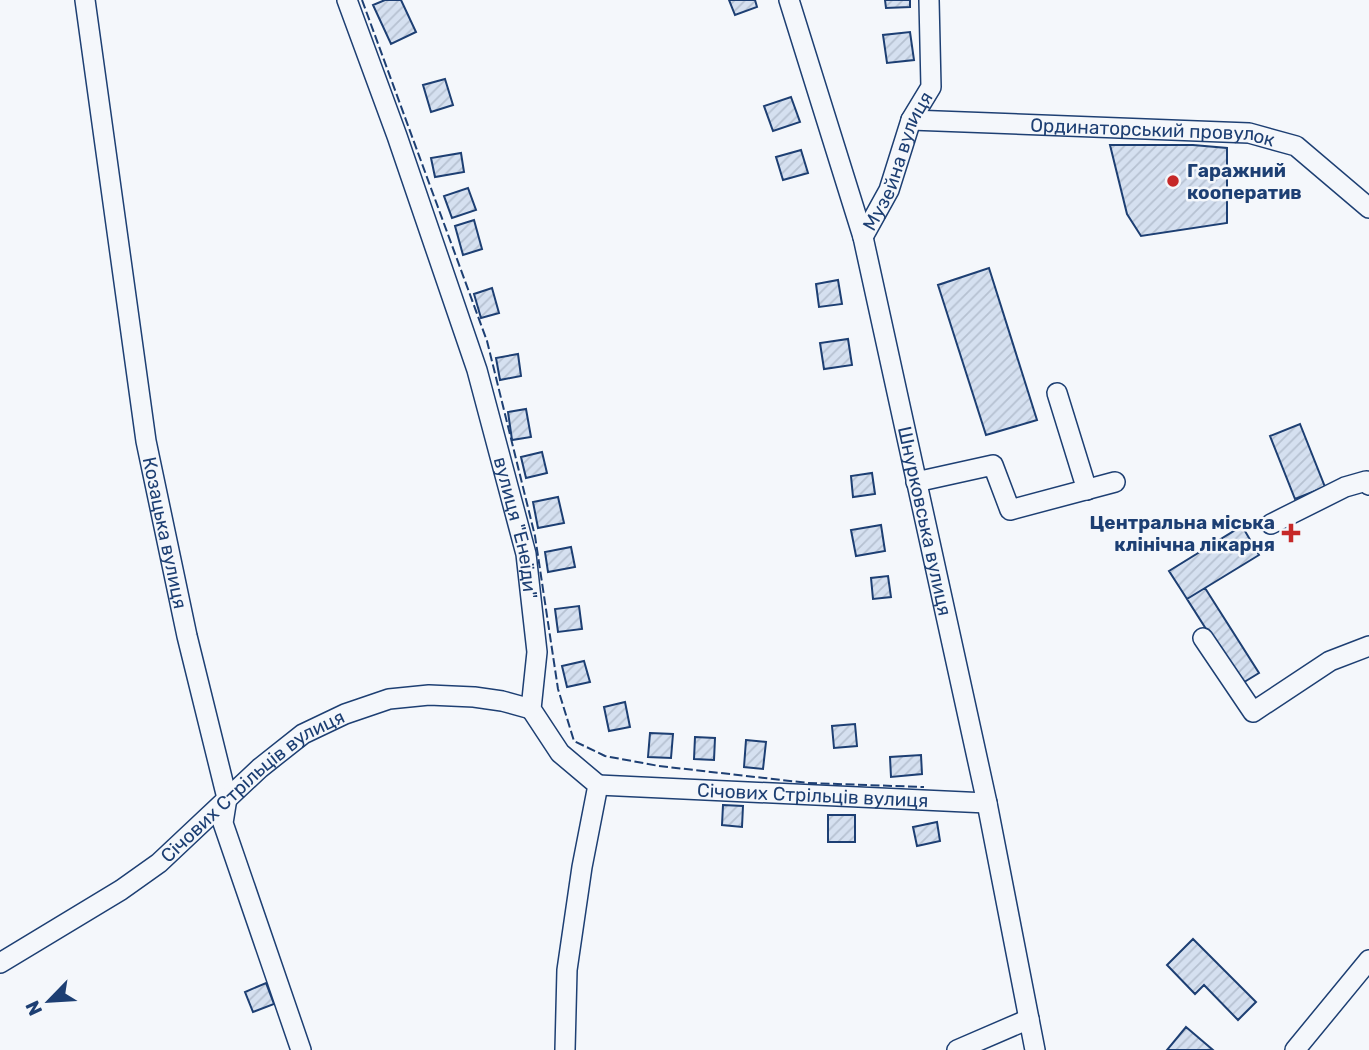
<svg xmlns="http://www.w3.org/2000/svg" width="1369" height="1050" viewBox="0 0 1369 1050" font-family="Rubik,sans-serif">
	<defs>
		<pattern id="building-hatch" width="6" height="6" patternUnits="userSpaceOnUse" patternTransform="scale(1.75)"><rect width="6" height="6" fill="#d5e0f0"/><path d="M-1 1l2-2M0 6l6-6M5 7l2-2" fill="none" stroke="#b6c1d1"/></pattern>
	</defs>
	<rect width="100%" height="100%" fill="#f4f7fb"/>
	<path fill="url(#building-hatch)" stroke="#1d3f73" stroke-width="2" d="M 385,0 L 401,0 L 416,32 L 391,44 L 373,5 Z
		M 729,0 L 755,0 L 757,7 L 735,15 Z
		M 885,0 L 910,0 L 910,7 L 886,8 Z
		M 910,32 L 914,60 L 887,63 L 883,35 Z
		M 445,79 L 453,105 L 431,112 L 423,85 Z
		M 791,97 L 800,122 L 773,131 L 764,106 Z
		M 1110,145 L 1193,145 L 1227,148 L 1227,223 L 1141,236 L 1127,214 Z
		M 801,150 L 808,173 L 783,180 L 776,157 Z
		M 461,153 L 464,172 L 435,177 L 431,158 Z
		M 468,188 L 476,210 L 452,218 L 444,196 Z
		M 474,220 L 482,249 L 463,255 L 455,226 Z
		M 989,268 L 1037,420 L 986,435 L 938,285 Z
		M 838,280 L 842,304 L 819,307 L 816,284 Z
		M 492,288 L 499,313 L 481,318 L 474,294 Z
		M 848,339 L 852,365 L 824,369 L 820,343 Z
		M 518,354 L 521,376 L 500,380 L 496,358 Z
		M 526,409 L 531,437 L 512,440 L 508,412 Z
		M 1300,424 L 1325,487 L 1295,499 L 1270,436 Z
		M 542,452 L 547,473 L 526,478 L 521,457 Z
		M 872,473 L 875,494 L 853,497 L 851,476 Z
		M 558,497 L 564,523 L 538,528 L 533,502 Z
		M 881,525 L 885,551 L 856,556 L 851,530 Z
		M 1242,526 L 1259,555 L 1187,599 L 1169,571 Z
		M 571,547 L 575,567 L 548,572 L 545,552 Z
		M 888,576 L 891,597 L 873,599 L 871,578 Z
		M 1205,588 L 1259,673 L 1241,684 L 1187,599 Z
		M 579,606 L 582,629 L 558,632 L 555,609 Z
		M 584,661 L 590,682 L 567,687 L 562,666 Z
		M 625,702 L 630,727 L 609,731 L 604,707 Z
		M 855,724 L 857,746 L 834,748 L 832,726 Z
		M 650,733 L 673,734 L 671,758 L 648,757 Z
		M 695,737 L 715,738 L 714,760 L 694,759 Z
		M 746,740 L 766,742 L 763,769 L 744,767 Z
		M 921,755 L 922,774 L 891,777 L 890,757 Z
		M 723,805 L 743,806 L 742,827 L 722,825 Z
		M 828,815 L 855,815 L 855,842 L 828,842 Z
		M 937,822 L 940,841 L 917,846 L 913,827 Z
		M 1193,939 L 1256,1002 L 1238,1020 L 1204,985 L 1195,994 L 1167,965 Z
		M 266,983 L 274,1004 L 253,1012 L 245,992 Z
		M 1186,1027 L 1213,1050 L 1167,1050 Z"/>
	<g fill="none" stroke-linecap="round" stroke-linejoin="round">
		<g stroke="#1d3f73" stroke-width="22">
			<g id="minor">
				<path id="s1" d="M 85,0 L 146,441 L 187,636 L 227,798 L 223,823 L 301,1050"/>
				<path id="s2" d="M 347,0 L 397,136 L 477,370 L 526,554 L 537,652 L 531,709 L 560,753 L 598,785 L 582,867 L 567,970 L 565,1050"/>
				<path id="s3" d="M 789,0 L 863,237 L 987,803 L 1035,1050"/>
				<path id="s4" d="M 911,120 L 1249,133 L 1296,146 L 1369,208"/>
				<path id="s5" d="M 863,237 L 889,190 L 911,120 L 931,87 L 929,0"/>
				<path d="M 1057,393 L 1087,490"/>
				<path d="M 916,482 L 993,465 L 1010,510 L 1115,482"/>
				<path d="M 1271,524 L 1345,487 L 1366,481 L 1369,485"/>
				<path d="M 1203,638 L 1253,712 L 1330,661 L 1369,646"/>
				<path id="s6" d="M 598,785 L 987,803"/>
				<path id="s7" d="M 0,963 L 121,890 L 159,863 L 260,768 L 303,734 L 345,714 L 389,699 L 429,695 L 474,697 L 502,701 L 531,709"/>
				<path d="M 957,1050 L 1029,1019"/>
				<path d="M 1295,1050 L 1369,960"/>
			</g>
		</g>
		<use href="#minor" stroke="#f4f7fb" stroke-width="19"/>
		<path stroke="#1d3f73" stroke-width="2" stroke-dasharray="9 3.5" stroke-linecap="butt" d="M 362,0 L 487,341 L 535,536 L 558,689 L 574,741 L 605,756 L 659,766 L 808,783 L 924,787"/>
	</g>
	<g fill="#c62828" stroke="#f4f7fb" stroke-width="2.5">
		<circle cx="1173" cy="181" r="7"/>
		<path d="M1287.5 522.5h7v7h7v7h-7v7h-7v-7h-7v-7h7z"/>
	</g>
	<g text-anchor="middle" stroke-width="5" stroke-linejoin="round" paint-order="stroke">
		<g font-size="19" fill="#1d3f73" stroke="#f4f7fb">
			<text dy="7" stroke="none"><textPath href="#s4" startOffset="242">Ординаторський провулок</textPath></text>
			<text dy="7" stroke="none"><textPath href="#s5" startOffset="84">Музейна вулиця</textPath></text>
			<text dy="7" stroke="none"><textPath href="#s3" startOffset="539">Шнурковська вулиця</textPath></text>
			<text dy="7" stroke="none"><textPath href="#s2" startOffset="555">вулиця "Енеїди"</textPath></text>
			<text dy="7" stroke="none"><textPath href="#s1" startOffset="539">Козацька вулиця</textPath></text>
			<text dy="7" stroke="none"><textPath href="#s7" startOffset="310">Січових Стрільців вулиця</textPath></text>
			<text dy="7" stroke="none"><textPath href="#s6" startOffset="215">Січових Стрільців вулиця</textPath></text>
		</g>
		<g font-size="19" font-weight="bold" fill="#1d3f73" stroke="#f4f7fb" text-anchor="start">
			<text x="1187" y="177">Гаражний<tspan x="1187" dy="22">кооператив</tspan></text>
			<text x="1275" y="529" text-anchor="end">Центральна міська<tspan x="1275" dy="22">клінічна лікарня</tspan></text>
		</g>
	</g>
	<g transform="translate(49 1001) rotate(245)" stroke="#f4f7fb" stroke-width="5" paint-order="stroke">
	<path d="M0-5L12 26L0 18L-12 26Z" fill="#1d3f73"/>
	<text y="-10" font-size="19" font-weight="bold" text-anchor="middle" fill="#1d3f73">N</text>
	</g>
</svg>
